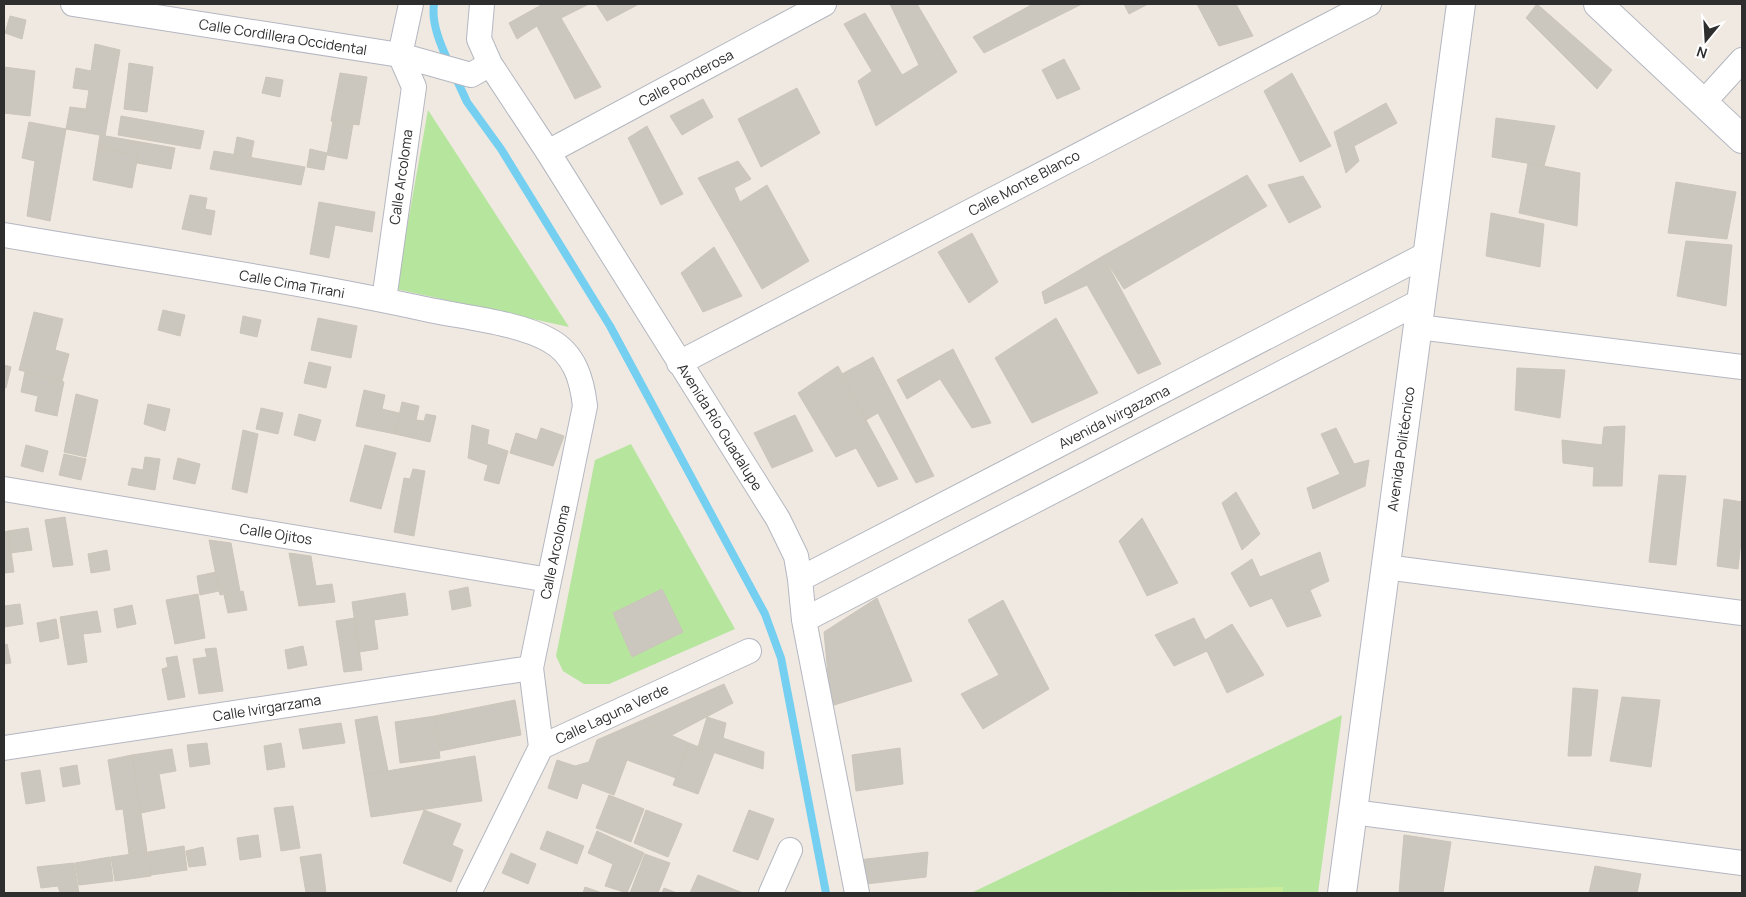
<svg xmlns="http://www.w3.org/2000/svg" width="1746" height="897" viewBox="0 0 1746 897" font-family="Manrope,sans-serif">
	<rect width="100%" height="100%" fill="#efe9e1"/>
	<path fill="#b6e59e" d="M 428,110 L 569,327 L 396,289 Z
		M 631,444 L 735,629 L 609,684 L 584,684 L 563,671 L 556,656 L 595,460 Z
		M 1342,715 L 1318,893 L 971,893 Z"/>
	<path fill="#c9ec9a" d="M 1283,887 L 1283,893 L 1060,893 Z"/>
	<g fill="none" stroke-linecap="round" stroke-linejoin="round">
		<path stroke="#75cff0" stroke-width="8" d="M 434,4 C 431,23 441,46 449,63
			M 455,76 L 467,102 L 501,149 L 610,326 L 765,614 L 781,658 L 826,893"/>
	</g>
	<path fill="#cbc7bf" stroke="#cbc5ba" d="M 543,4 L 589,4 L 561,18 L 601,87 L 575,99 L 537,26 L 517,39 L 509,23 Z
		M 596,4 L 639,4 L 607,21 Z
		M 890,4 L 917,4 L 957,72 L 876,126 L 858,81 L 872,71 L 844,24 L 865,13 L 902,75 L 919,65 Z
		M 1033,4 L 1082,4 L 984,53 L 973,37 Z
		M 1124,4 L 1148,4 L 1129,14 Z
		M 1197,4 L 1236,4 L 1253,36 L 1219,46 Z
		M 1537,4 L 1612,70 L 1597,89 L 1526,18 Z
		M 10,16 L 26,20 L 22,39 L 5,33 Z
		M 95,44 L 120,50 L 105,136 L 66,129 L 70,107 L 86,109 L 89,90 L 73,88 L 76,68 L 91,71 Z
		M 1064,59 L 1080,89 L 1057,99 L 1042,70 Z
		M 129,63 L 153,67 L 147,112 L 124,109 Z
		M 4,67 L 35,71 L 30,116 L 4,113 Z
		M 340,73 L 367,77 L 359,125 L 331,121 Z
		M 1292,73 L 1331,146 L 1300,162 L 1264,91 Z
		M 266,77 L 283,80 L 280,97 L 262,93 Z
		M 797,88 L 820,133 L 761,167 L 738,119 Z
		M 703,99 L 713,117 L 682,135 L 670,116 Z
		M 1386,103 L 1397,123 L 1354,146 L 1359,161 L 1346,173 L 1334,132 Z
		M 121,116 L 204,131 L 200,149 L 118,135 Z
		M 1496,118 L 1555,126 L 1544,166 L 1492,157 Z
		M 333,121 L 353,124 L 347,159 L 327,155 Z
		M 29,122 L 66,129 L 50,221 L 27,216 L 35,161 L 22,158 Z
		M 647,126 L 683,194 L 661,205 L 628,138 Z
		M 100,135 L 175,148 L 171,169 L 137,163 L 138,155 L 98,148 Z
		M 237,137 L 254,141 L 251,157 L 234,154 Z
		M 98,148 L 138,155 L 132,188 L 93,180 Z
		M 310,149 L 327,153 L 324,170 L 307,167 Z
		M 214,151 L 305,167 L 301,185 L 210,169 Z
		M 738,161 L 751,179 L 734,188 L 740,202 L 767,185 L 809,261 L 762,289 L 698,178 Z
		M 1528,163 L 1580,173 L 1577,226 L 1519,213 Z
		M 1247,175 L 1267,206 L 1124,289 L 1103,256 Z
		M 1303,176 L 1321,207 L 1289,223 L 1268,185 Z
		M 1676,182 L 1736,192 L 1727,239 L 1668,233 Z
		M 190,195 L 207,198 L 205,209 L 215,211 L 211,235 L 182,229 Z
		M 319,202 L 375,212 L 372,232 L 335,225 L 329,258 L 310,254 Z
		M 1491,213 L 1544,224 L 1540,267 L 1486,256 Z
		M 972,233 L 998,282 L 969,303 L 938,252 Z
		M 1686,241 L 1732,245 L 1726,306 L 1677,296 Z
		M 714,247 L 742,296 L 703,312 L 681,273 Z
		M 1103,256 L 1161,364 L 1138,374 L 1087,285 L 1045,304 L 1042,292 Z
		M 163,310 L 185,315 L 180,336 L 158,330 Z
		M 34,312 L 63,319 L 55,350 L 69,354 L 62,381 L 19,370 Z
		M 243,316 L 261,320 L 257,337 L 240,333 Z
		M 318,318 L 357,326 L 351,358 L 311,350 Z
		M 1056,318 L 1098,393 L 1032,423 L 995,358 Z
		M 953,349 L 991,423 L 972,428 L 940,379 L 907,399 L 897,380 Z
		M 873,357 L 934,476 L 916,483 L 878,413 L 866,420 L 842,374 Z
		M 309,362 L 331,367 L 326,388 L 304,383 Z
		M 4,365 L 11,367 L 6,388 L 4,387 Z
		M 838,366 L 866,420 L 898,479 L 878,487 L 856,448 L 836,457 L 798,393 Z
		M 1517,368 L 1565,370 L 1560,418 L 1515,410 Z
		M 25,372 L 64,382 L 57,416 L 35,411 L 38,396 L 21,392 Z
		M 364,390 L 385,395 L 382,409 L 399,413 L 395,434 L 356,426 Z
		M 76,394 L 98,400 L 86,457 L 64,452 Z
		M 402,402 L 419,406 L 416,420 L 424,421 L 426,414 L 436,416 L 430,442 L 395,434 Z
		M 148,404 L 170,409 L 165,431 L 144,424 Z
		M 261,408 L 283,413 L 278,434 L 256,429 Z
		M 299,414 L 321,420 L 315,441 L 294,435 Z
		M 795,415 L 813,451 L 772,468 L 754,433 Z
		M 472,425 L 489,430 L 487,444 L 508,451 L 499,484 L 484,480 L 488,465 L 468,458 Z
		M 1625,426 L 1622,486 L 1593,486 L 1594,467 L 1563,463 L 1562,440 L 1602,445 L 1604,427 Z
		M 541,428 L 564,436 L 553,466 L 510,453 L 516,433 L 537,440 Z
		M 1336,428 L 1354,464 L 1369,460 L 1365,486 L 1313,509 L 1307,488 L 1340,474 L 1321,434 Z
		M 243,430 L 258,434 L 247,493 L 232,489 Z
		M 26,445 L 48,451 L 43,472 L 21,466 Z
		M 365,445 L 396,453 L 381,509 L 350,501 Z
		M 64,454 L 86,459 L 81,480 L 59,475 Z
		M 145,457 L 160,459 L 155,490 L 128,485 L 132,468 L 143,470 Z
		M 178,458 L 200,464 L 195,484 L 173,479 Z
		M 413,469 L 425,471 L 414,536 L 394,532 L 404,478 L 410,479 Z
		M 1659,475 L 1686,476 L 1676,565 L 1649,562 Z
		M 1236,492 L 1260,534 L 1242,550 L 1222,503 Z
		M 1724,499 L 1742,502 L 1742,531 L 1738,569 L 1717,566 Z
		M 65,517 L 73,565 L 53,567 L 45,520 Z
		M 1142,518 L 1178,583 L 1147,596 L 1119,541 Z
		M 28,528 L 32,550 L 11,553 L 8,531 Z
		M 8,531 L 14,572 L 4,573 L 4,532 Z
		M 209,540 L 231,543 L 240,591 L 220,595 Z
		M 107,550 L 110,570 L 91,573 L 88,554 Z
		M 1320,552 L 1329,581 L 1310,590 L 1321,616 L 1287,627 L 1272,598 L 1250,607 L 1231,573 L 1252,559 L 1260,577 Z
		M 289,553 L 311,556 L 316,586 L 332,584 L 335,602 L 299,606 Z
		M 216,572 L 219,591 L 200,595 L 197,576 Z
		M 468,587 L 471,606 L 452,610 L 449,591 Z
		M 662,589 L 683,632 L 632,657 L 613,613 Z
		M 243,591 L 247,610 L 228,613 L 224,595 Z
		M 405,593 L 408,615 L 374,620 L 378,649 L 359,652 L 352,602 Z
		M 198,594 L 205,638 L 175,644 L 166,600 Z
		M 877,598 L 912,681 L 831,706 L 824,632 Z
		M 1003,600 L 1049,689 L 983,729 L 961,694 L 999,675 L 968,620 Z
		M 20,604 L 23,624 L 4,627 L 4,606 Z
		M 132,605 L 136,624 L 117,628 L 114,609 Z
		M 97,611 L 101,632 L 83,634 L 87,662 L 68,665 L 60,617 Z
		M 355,618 L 362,670 L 344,672 L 336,621 Z
		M 1194,618 L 1205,640 L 1232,624 L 1264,675 L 1227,693 L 1207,651 L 1174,666 L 1155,635 Z
		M 56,619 L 59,638 L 40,642 L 37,623 Z
		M 7,644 L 11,663 L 4,664 L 4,645 Z
		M 303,646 L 307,665 L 288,669 L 285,650 Z
		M 216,648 L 223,691 L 199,694 L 193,659 L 207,657 L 205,649 Z
		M 177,656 L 185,697 L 168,700 L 162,669 L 168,667 L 166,658 Z
		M 724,684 L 733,703 L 672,735 L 648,725 L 645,719 Z
		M 1573,688 L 1598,690 L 1591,756 L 1568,756 Z
		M 1622,697 L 1660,700 L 1651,767 L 1610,761 Z
		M 515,700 L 521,735 L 440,751 L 435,716 Z
		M 377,716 L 388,771 L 364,775 L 355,720 Z
		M 435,716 L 440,758 L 400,763 L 395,722 Z
		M 707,717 L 726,723 L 723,738 L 764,752 L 763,769 L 698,747 Z
		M 645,719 L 648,725 L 689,743 L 676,778 L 627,760 L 614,795 L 582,783 L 577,799 L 548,788 L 557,760 L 575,766 L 589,762 L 597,740 Z
		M 341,723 L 345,743 L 303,749 L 299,729 Z
		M 207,743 L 210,764 L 190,767 L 187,745 Z
		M 281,743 L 285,767 L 267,770 L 264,746 Z
		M 689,743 L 714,753 L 698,794 L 673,785 Z
		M 900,748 L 903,784 L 856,791 L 852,755 Z
		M 172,749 L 176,771 L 159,774 L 165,808 L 141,813 L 132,755 Z
		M 132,755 L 147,852 L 129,854 L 123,809 L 116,810 L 108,760 Z
		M 475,756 L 482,801 L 371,817 L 364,775 Z
		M 77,765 L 80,784 L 63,787 L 60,768 Z
		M 40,770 L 45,801 L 26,804 L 21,773 Z
		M 609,795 L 644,809 L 631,842 L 596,828 Z
		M 293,806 L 300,848 L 281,851 L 274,808 Z
		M 424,810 L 461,824 L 452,845 L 463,850 L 451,882 L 403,863 Z
		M 646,810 L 682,824 L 668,857 L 634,843 Z
		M 749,810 L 774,819 L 758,860 L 733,851 Z
		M 547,831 L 584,846 L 577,864 L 540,849 Z
		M 597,831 L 644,853 L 627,893 L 605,886 L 613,864 L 588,853 Z
		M 258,835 L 261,857 L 240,860 L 237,838 Z
		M 1404,835 L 1451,842 L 1443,893 L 1399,893 Z
		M 184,846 L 187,870 L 151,875 L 148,852 Z
		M 203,847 L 206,865 L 189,867 L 186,851 Z
		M 147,852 L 151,876 L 115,881 L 111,857 Z
		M 928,852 L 926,877 L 866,884 L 858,860 Z
		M 511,853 L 536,864 L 528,884 L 502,873 Z
		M 321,854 L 326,893 L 306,893 L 300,857 Z
		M 645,854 L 670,863 L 658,893 L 630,893 Z
		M 110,857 L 113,881 L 79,885 L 75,863 Z
		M 74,863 L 79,893 L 60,893 L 58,886 L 41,888 L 37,867 Z
		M 1595,866 L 1641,874 L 1637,893 L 1589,893 Z
		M 698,875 L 743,893 L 690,893 Z
		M 585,887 L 602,893 L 583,893 Z
		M 664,888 L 677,893 L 662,893 Z"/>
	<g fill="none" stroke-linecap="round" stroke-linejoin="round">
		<g stroke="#b4b7c1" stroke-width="26">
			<path id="street" d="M 73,4 L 400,55 L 471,75 L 490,64
				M 482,4 L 479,39 L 490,64 L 548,152 L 778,519 L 796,556 L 800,579 L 804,620 L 857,893
				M 400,55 L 411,4
				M 1703,103 L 1742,60
				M 548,152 L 824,4
				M 4,235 C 144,259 286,279 425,309 C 461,317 517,322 549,340 C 575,354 582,380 585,406 L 531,668 L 541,747
				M 384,300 L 414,87 L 400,55
				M 1418,327 L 1742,367
				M 679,363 L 1369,4
				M 4,489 L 549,580
				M 1385,567 L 1742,613
				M 800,579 L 1427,254
				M 804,620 L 1421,301
				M 4,748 L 531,668
				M 1353,812 L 1742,863
				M 469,893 L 541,747 L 749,651
				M 771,893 L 790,850"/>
		</g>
		<g stroke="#b4b7c1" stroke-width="30">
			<path id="secondary" d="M 1598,4 L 1742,139
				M 1342,893 L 1461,4"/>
		</g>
		<use href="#street" stroke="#fff" stroke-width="24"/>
		<use href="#secondary" stroke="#fff" stroke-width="28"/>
	</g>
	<g text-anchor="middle" stroke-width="5" stroke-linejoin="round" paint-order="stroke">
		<g font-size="14" fill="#2e2e2e" stroke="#fff">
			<text transform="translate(283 37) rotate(9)" y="5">Calle Cordillera Occidental</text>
			<text transform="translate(686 78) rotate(-28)" y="5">Calle Ponderosa</text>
			<text transform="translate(401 177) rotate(-82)" y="5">Calle Arcoloma</text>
			<text transform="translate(1024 183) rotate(-28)" y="5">Calle Monte Blanco</text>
			<text transform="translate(292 284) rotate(10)" y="5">Calle Cima Tirani</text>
			<text transform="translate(1114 417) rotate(-27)" y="5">Avenida Ivirgazama</text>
			<text transform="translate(720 427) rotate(58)" y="5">Avenida Río Guadalupe</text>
			<text transform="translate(1401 449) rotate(-82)" y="5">Avenida Politécnico</text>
			<text transform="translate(276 534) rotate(9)" y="5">Calle Ojitos</text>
			<text transform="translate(555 552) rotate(-78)" y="5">Calle Arcoloma</text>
			<text transform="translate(267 708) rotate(-9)" y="5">Calle Ivirgarzama</text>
			<text transform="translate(612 714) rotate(-25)" y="5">Calle Laguna Verde</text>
		</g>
	</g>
	<rect width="1746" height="897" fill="none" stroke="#2e2e2e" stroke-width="10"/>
	<g transform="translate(1706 40) rotate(198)" stroke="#ffffff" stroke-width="4" paint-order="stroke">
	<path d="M0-4L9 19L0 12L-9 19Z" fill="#2e2e2e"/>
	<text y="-8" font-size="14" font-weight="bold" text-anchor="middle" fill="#2e2e2e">N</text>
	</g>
</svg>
